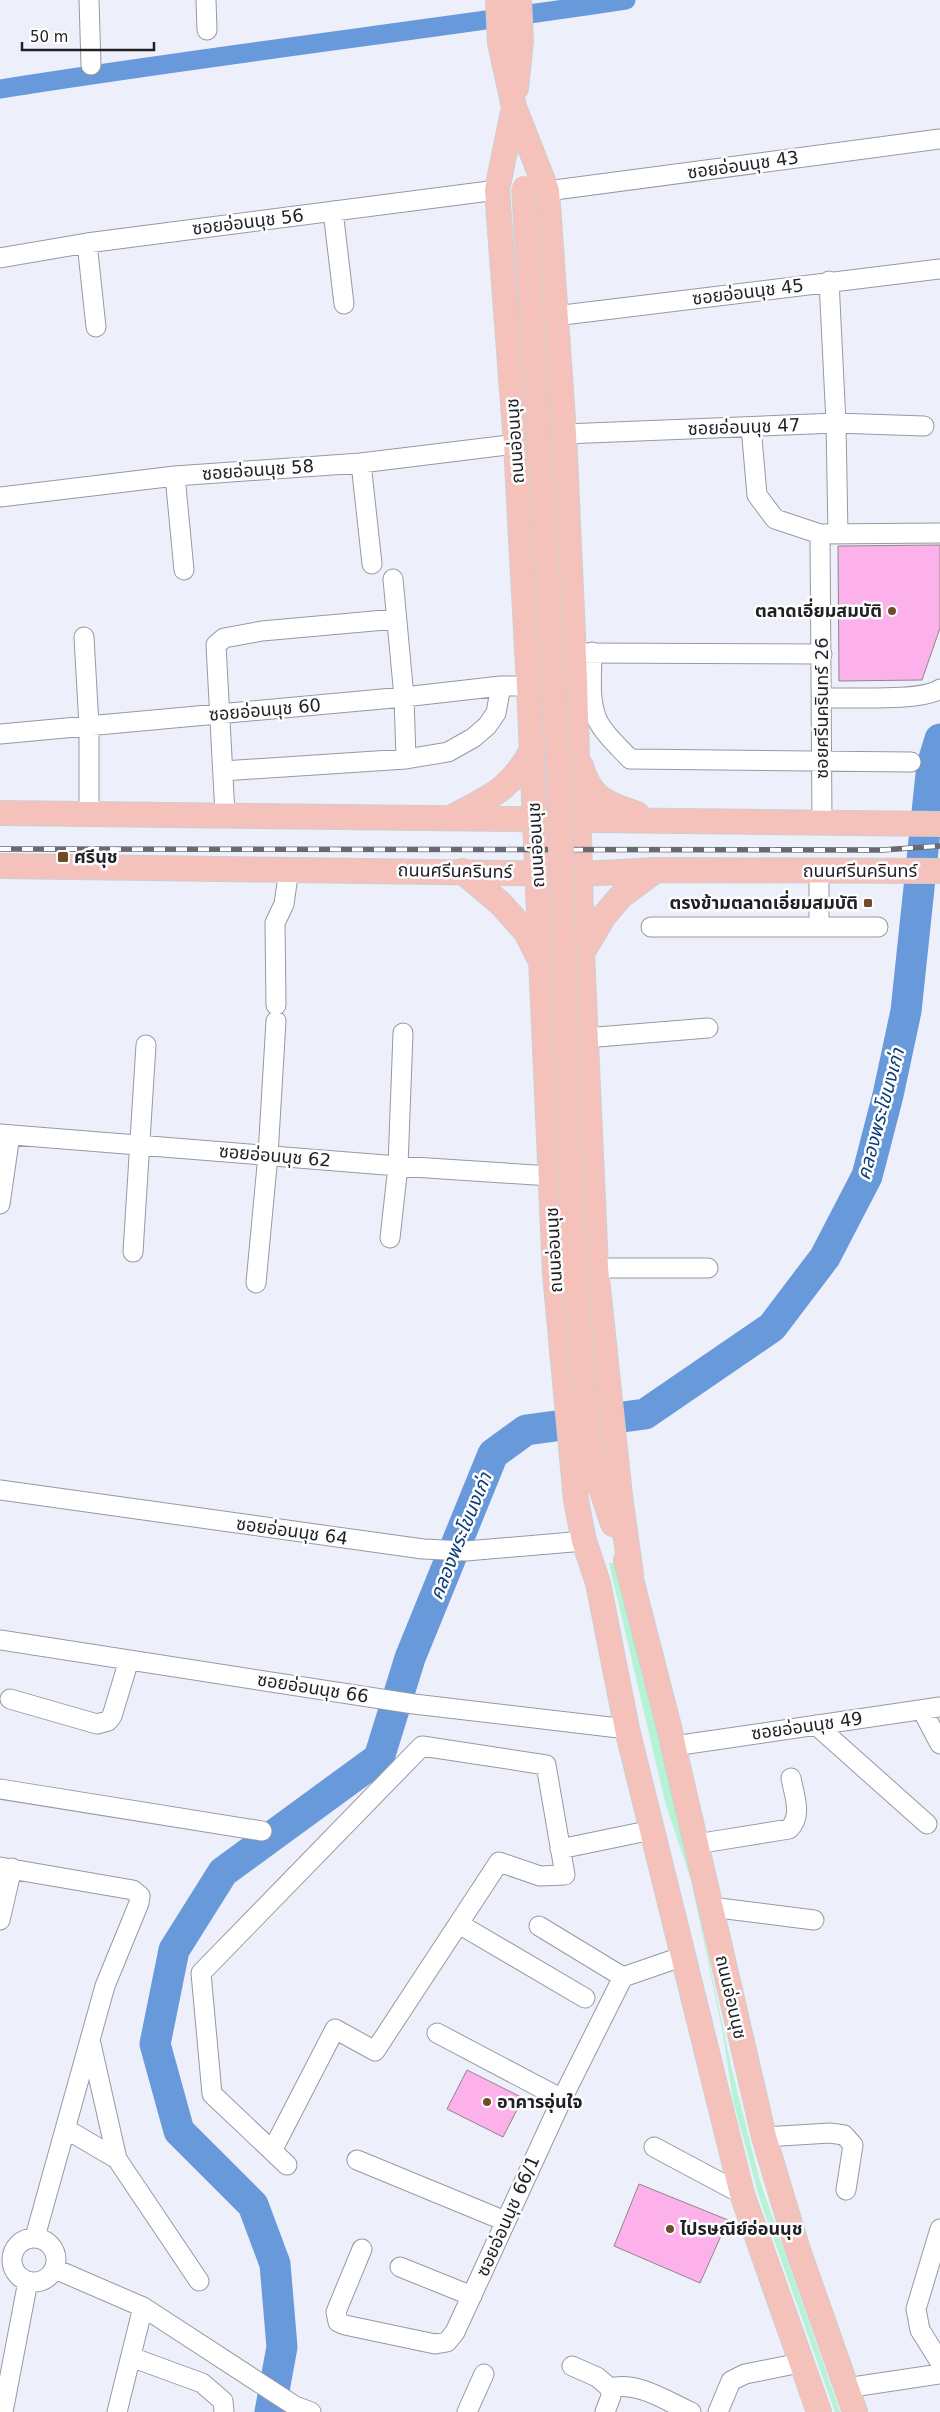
<svg xmlns="http://www.w3.org/2000/svg" width="940" height="2412" viewBox="0 0 940 2412" font-family="'DejaVu Sans','Noto Sans Thai',sans-serif">
	<rect width="100%" height="100%" fill="#edeffa"/>
	<path fill="#b5f3d4" d="M 609,1563 L 614,1563 L 676,1804 L 732,2070 L 759,2178 L 840,2412 L 835,2412 L 760,2200 L 733,2100 L 722,2029 L 691,1880 L 665,1802 Z"/>
	<g fill="none" stroke-linecap="round" stroke-linejoin="round">
		<path stroke="#6899db" stroke-width="19" d="M 0,89 C 208,56 418,31 626,0"/>
		<path stroke="#6899db" stroke-width="31" d="M 270,2412 L 282,2347 L 275,2264 L 253,2205 L 179,2131 L 155,2044 L 174,1950 L 223,1872 L 379,1758 L 410,1658 L 493,1454 L 526,1430 L 645,1414 L 772,1327 L 825,1257 L 867,1176 L 888,1095 L 906,1011 L 932,765 L 940,739"/>
	</g>
	<path fill="#fcb1ea" stroke="#8f868d" d="M 940,545 L 940,628 L 922,680 L 839,681 L 838,546 Z
		M 467,2070 L 523,2098 L 503,2137 L 447,2109 Z
		M 639,2184 L 728,2220 L 700,2283 L 614,2246 Z"/>
	<g fill="none" stroke-linecap="round" stroke-linejoin="round">
		<g stroke="#9799a3" stroke-width="21">
			<path id="minor" d="M 89,0 L 91,65
				M 206,0 L 207,30
				M 547,191 L 940,139
				M 333,211 L 344,304
				M 87,243 L 96,327
				M 0,258 L 87,243 L 497,190
				M 829,281 L 836,423 L 838,534
				M 555,316 L 940,269
				M 751,427 L 757,495 L 775,519 L 820,534 L 940,533
				M 564,434 L 836,423 L 924,426
				M 361,463 L 372,564
				M 175,476 L 184,570
				M 0,497 L 175,476 L 361,463 L 516,444
				M 820,534 L 822,822
				M 393,579 L 404,697 L 406,759
				M 84,637 L 89,726 L 89,812
				M 592,652 C 592,674 588,703 599,723 C 606,736 620,748 630,759 L 911,762
				M 580,653 L 822,654
				M 822,698 C 849,697 921,702 940,689
				M 0,734 L 404,697 L 501,686 L 529,686
				M 223,771 L 406,759 L 448,752 L 473,738 L 487,726 L 496,713 L 501,686
				M 225,814 L 216,645 L 224,638 L 262,631 L 396,619
				M 651,927 L 878,927
				M 819,927 L 819,871
				M 276,1005 L 275,923 L 284,904 L 289,869
				M 585,1038 L 708,1028
				M 0,1134 L 398,1166 L 550,1176
				M 0,1204 L 10,1135
				M 390,1238 L 398,1166 L 403,1033
				M 133,1252 L 146,1045
				M 596,1268 L 708,1268
				M 256,1283 L 268,1155 L 276,1021
				M 0,1490 L 423,1549 L 466,1551 L 584,1541
				M 0,1640 L 414,1704 L 627,1729
				M 10,1699 L 97,1724 L 108,1721 L 112,1716 L 129,1660
				M 922,1710 L 940,1744
				M 816,1725 L 927,1824
				M 674,1746 L 940,1707
				M 0,1789 L 262,1831
				M 696,1844 L 789,1829 C 803,1816 794,1795 791,1778
				M 560,1849 L 652,1830
				M 0,1867 L 133,1890 L 140,1896 L 139,1903 L 105,1986 L 35,2237
				M 711,1907 L 814,1920
				M 0,1920 L 12,1868
				M 459,1924 L 585,1998
				M 539,1926 L 623,1977
				M 437,2033 L 562,2099
				M 91,2044 L 117,2159
				M 66,2129 L 117,2159 L 199,2281
				M 764,2137 L 830,2133 L 844,2135 L 853,2145 L 846,2190
				M 654,2147 L 742,2194
				M 272,2151 L 335,2029 L 375,2051 L 499,1862 L 540,1876 L 565,1875 L 546,1765 L 422,1746 L 201,1973 L 212,2094 L 287,2165
				M 357,2160 L 505,2221
				M 940,2229 L 916,2309 L 920,2330 L 940,2362
				M12 2260a22 22 0 1 1 44 0a22 22 0 1 1-44 0Z
				M 362,2249 L 336,2312 L 338,2322 L 345,2325 L 435,2344 L 447,2342 L 455,2332 L 562,2099 L 623,1977 L 684,1956
				M 400,2267 L 472,2296
				M 55,2269 L 143,2307 L 295,2406 L 311,2412
				M 131,2357 L 202,2383 L 223,2401 L 224,2412
				M 572,2366 L 597,2377 L 610,2388 L 611,2396 L 605,2412
				M 610,2388 C 638,2381 666,2401 691,2412
				M 846,2388 L 940,2374
				M 3,2412 L 28,2281
				M 117,2412 L 143,2307
				M 467,2412 L 484,2374
				M 718,2412 L 731,2381 L 745,2374 L 800,2363"/>
		</g>
		<g stroke="#cececf" stroke-width="26">
			<path id="major" d="M 498,0 L 500,43 L 514,107 L 497,190 L 516,444 L 529,686 L 555,1274 L 576,1500 L 584,1541 L 598,1583 L 627,1729 L 742,2194 L 819,2412
				M 516,88 L 521,41 L 519,0
				M 514,107 L 547,191 L 564,434 L 575,680 L 582,953 L 596,1268 L 620,1496 L 631,1575
				M 581,766 C 590,799 607,804 637,814
				M 0,813 L 940,824
				M 454,816 C 492,796 511,789 532,750
				M 0,866 L 581,874 L 656,870 L 940,871
				M 462,871 L 501,904 L 526,932 L 538,956
				M 582,953 L 604,916 L 621,896 L 656,870
				M 585,1400 L 593,1481
				M 593,1464 L 613,1524
				M 626,1560 L 668,1723 L 764,2137 L 797,2247 L 855,2412"/>
		</g>
		<use href="#minor" stroke="#fff" stroke-width="19"/>
		<use href="#major" stroke="#f5c2bb" stroke-width="24"/>
		<g stroke="#696a71" stroke-width="5.5">
			<path id="rail" d="M 0,849 L 882,850 L 940,846"/>
		</g>
		<use href="#rail" stroke="#fdfdfd" stroke-width="4" stroke-dasharray="11" stroke-linecap="butt"/>
		<g stroke="#cececf" stroke-width="26" stroke-linecap="butt">
			<path id="major-bridge" d="M 524,188 L 559,775 L 569,1141 L 576,1284 L 585,1400"/>
		</g>
		<use href="#major-bridge" stroke="#f5c2bb" stroke-width="24"/>
	</g>
	<g fill="#724c29" stroke="#fdfdfd" stroke-width="2">
		<circle cx="892" cy="611" r="5"/>
		<rect x="57" y="851" width="12" height="12" rx="2.5"/>
		<rect x="863" y="898" width="10" height="10" rx="2.5"/>
		<circle cx="487" cy="2102" r="5"/>
		<circle cx="670" cy="2229" r="5"/>
	</g>
	<g text-anchor="middle" stroke-width="5" stroke-linejoin="round" paint-order="stroke">
		<g font-size="18" fill="#1f2024" stroke="#fdfdfd">
			<text transform="translate(743 165) rotate(-8)" y="6">ซอยอ่อนนุช 43</text>
			<text transform="translate(248 222) rotate(-7)" y="6">ซอยอ่อนนุช 56</text>
			<text transform="translate(748 292) rotate(-7)" y="6">ซอยอ่อนนุช 45</text>
			<text transform="translate(744 427) rotate(-2)" y="6">ซอยอ่อนนุช 47</text>
			<text transform="translate(515 441) rotate(-94)" y="6">ถนนอ่อนนุช</text>
			<text transform="translate(258 470) rotate(-4)" y="6">ซอยอ่อนนุช 58</text>
			<text transform="translate(822 708) rotate(-90)" y="6">ซอยศรีนครินทร์ 26</text>
			<text transform="translate(265 710) rotate(-5)" y="6">ซอยอ่อนนุช 60</text>
			<text transform="translate(536 845) rotate(-93)" y="6">ถนนอ่อนนุช</text>
			<text transform="translate(455 871) rotate(1)" y="6">ถนนศรีนครินทร์</text>
			<text x="860" y="877">ถนนศรีนครินทร์</text>
			<text transform="translate(275 1156) rotate(5)" y="6">ซอยอ่อนนุช 62</text>
			<text transform="translate(554 1250) rotate(-93)" y="6">ถนนอ่อนนุช</text>
			<text transform="translate(292 1531) rotate(8)" y="6">ซอยอ่อนนุช 64</text>
			<text transform="translate(313 1688) rotate(9)" y="6">ซอยอ่อนนุช 66</text>
			<text transform="translate(807 1726) rotate(-8)" y="6">ซอยอ่อนนุช 49</text>
			<text transform="translate(731 1997) rotate(77)" y="6">ถนนอ่อนนุช</text>
			<text transform="translate(508 2216) rotate(-66)" y="6">ซอยอ่อนนุช 66/1</text>
		</g>
		<g font-size="18" font-weight="bold" fill="#1f2024" stroke="#fdfdfd" text-anchor="start">
			<text x="882" y="617" text-anchor="end">ตลาดเอี่ยมสมบัติ</text>
			<text x="74" y="863">ศรีนุช</text>
			<text x="858" y="909" text-anchor="end">ตรงข้ามตลาดเอี่ยมสมบัติ</text>
			<text x="497" y="2108">อาคารอุ่นใจ</text>
			<text x="680" y="2235">ไปรษณีย์อ่อนนุช</text>
		</g>
		<g font-size="19" font-style="italic" fill="#0a3c78" stroke="#fdfdfd">
			<text transform="translate(880 1114) rotate(-75)" y="7">คลองพระโขนงเก่า</text>
			<text transform="translate(460 1536) rotate(-68)" y="7">คลองพระโขนงเก่า</text>
		</g>
	</g>
	<path d="M22 42v8h132v-8" fill="none" stroke="#1f2024" stroke-width="2.5"/>
	<text x="30" y="42" font-size="15" fill="#1f2024" stroke="#fdfdfd" stroke-width="4" paint-order="stroke">50 m</text>
</svg>
